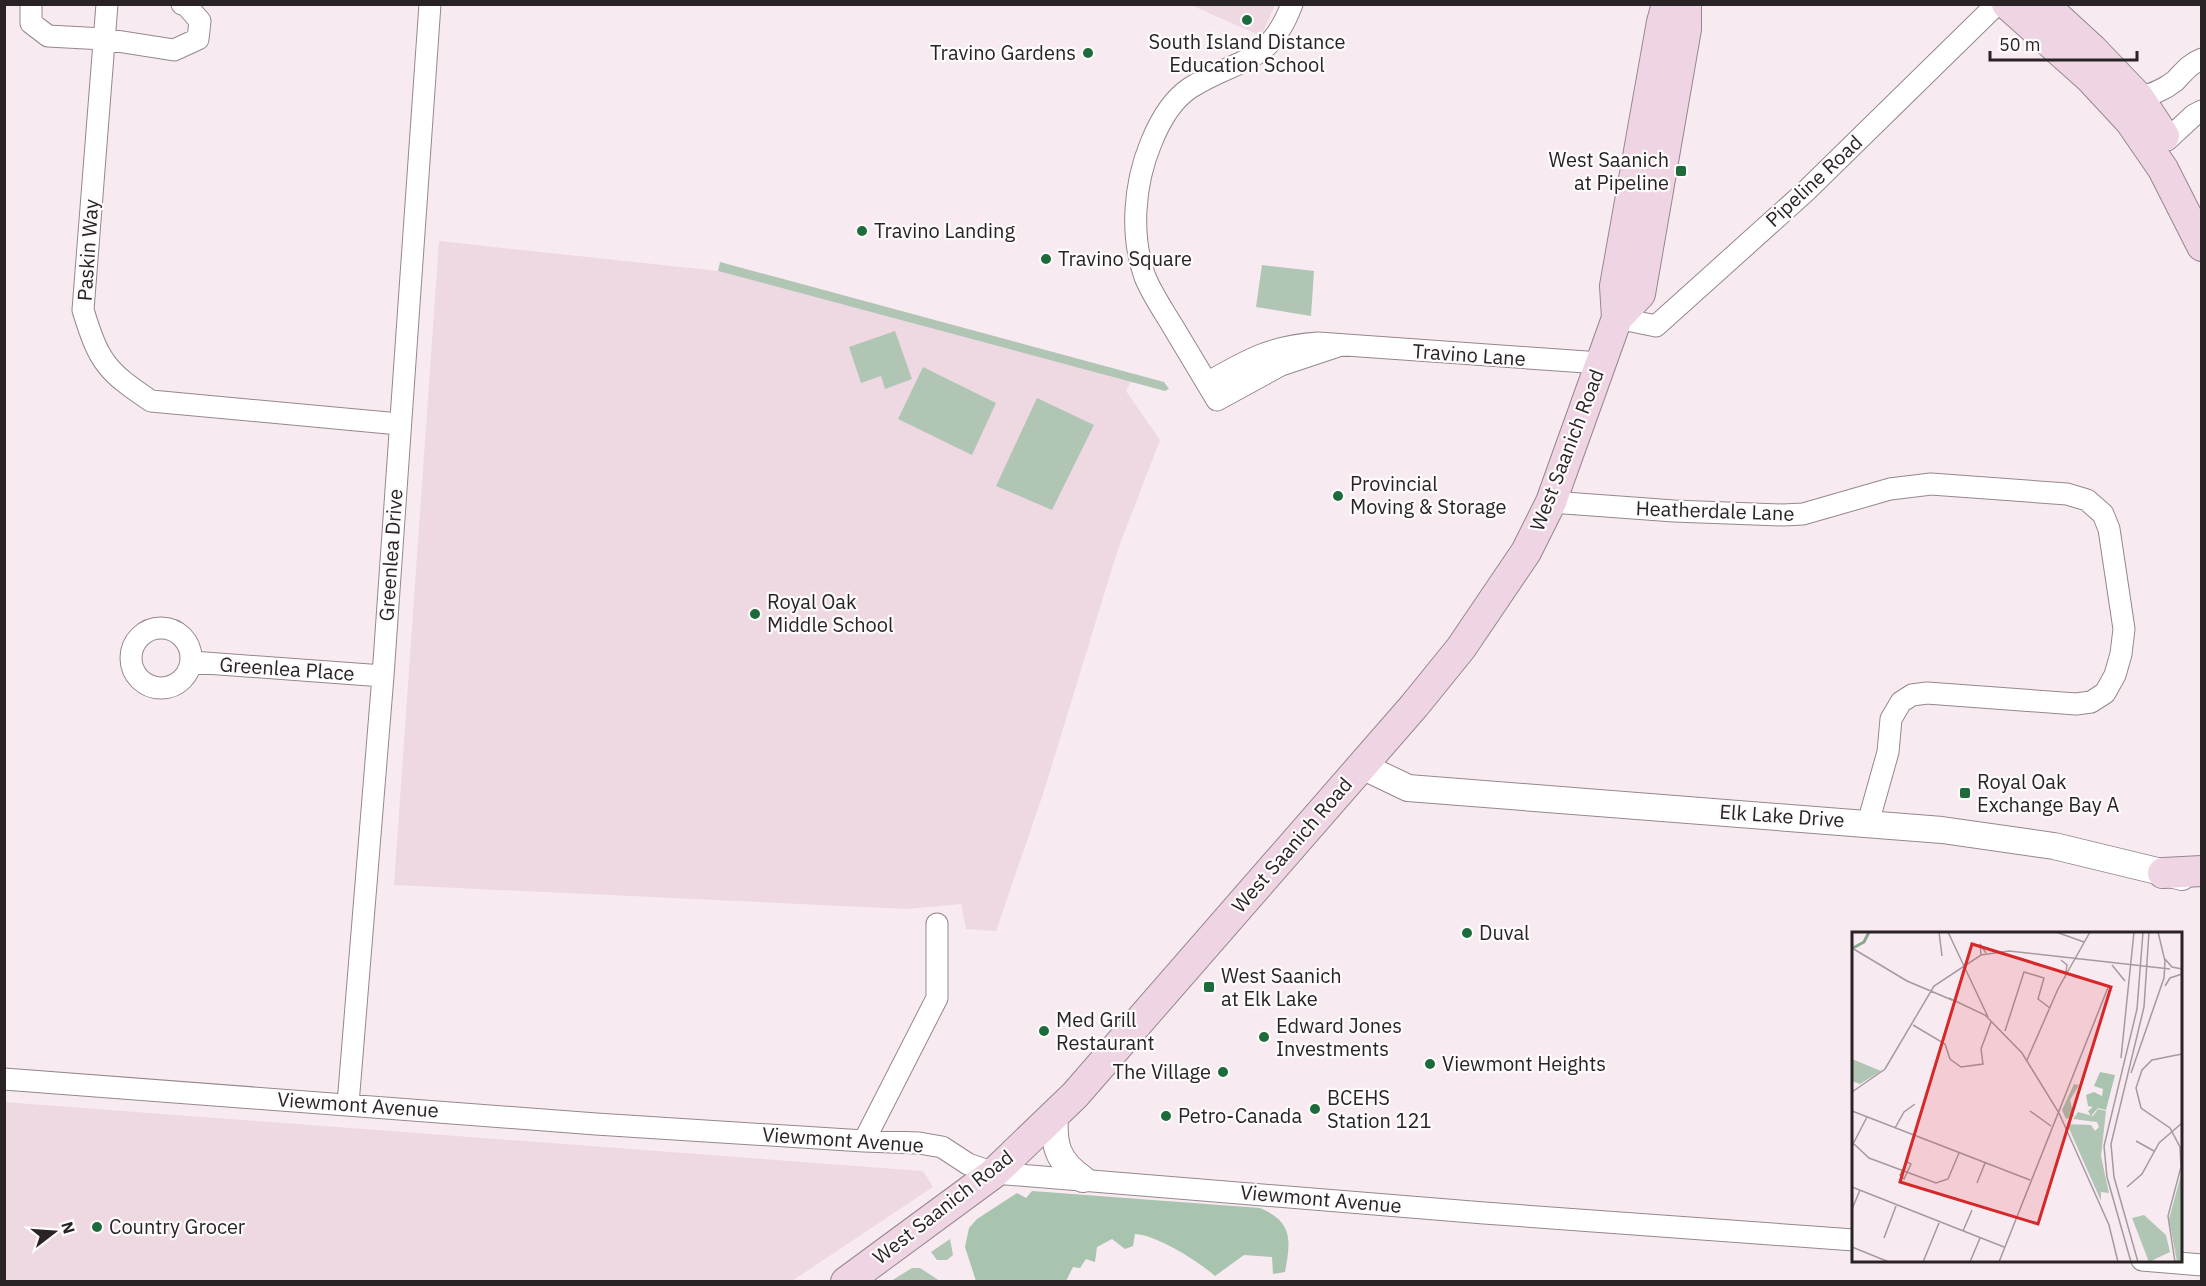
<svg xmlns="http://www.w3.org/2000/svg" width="2206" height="1286" viewBox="0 0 2206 1286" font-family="'IBM Plex Sans',sans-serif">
	<rect width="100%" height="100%" fill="#f8eaf1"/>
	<path fill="#eed9e3" d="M 1191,5 L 1275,5 L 1261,36 Z
		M 439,241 L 718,271 L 1131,382 L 1126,391 L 1160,440 L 1118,549 L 1043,794 L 996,931 L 966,929 L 961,904 L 908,909 L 394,885 Z
		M 4,1102 L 923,1171 L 933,1187 L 792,1281 L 5,1281 Z"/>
	<path fill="#b1c5b5" d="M 720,262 L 1164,382 L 1169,389 L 1165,391 L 718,271 Z
		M 1262,265 L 1314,271 L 1311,316 L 1256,307 Z
		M 895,331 L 912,379 L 885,389 L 881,376 L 861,383 L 849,347 Z
		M 923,367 L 996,403 L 972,455 L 898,419 Z
		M 1037,398 L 1094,425 L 1052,510 L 996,486 Z
		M 950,1239 L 953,1255 L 947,1260 L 937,1260 L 931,1252 Z
		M 912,1268 L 920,1268 L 940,1281 L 891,1281 Z"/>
	<path fill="#a8c4af" d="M 1032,1191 L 1260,1208 C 1293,1222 1291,1240 1285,1272 L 1273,1274 L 1272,1257 L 1244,1255 L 1215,1276 C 1198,1261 1157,1235 1135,1234 L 1133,1246 L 1125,1249 L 1112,1239 L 1097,1247 L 1095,1262 L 1086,1259 L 1080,1268 L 1073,1267 L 1066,1281 L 976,1281 L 965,1247 L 969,1228 L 977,1219 L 1017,1193 L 1026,1198 Z"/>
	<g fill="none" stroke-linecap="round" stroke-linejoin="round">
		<g stroke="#94878d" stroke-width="23">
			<path id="minor" d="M 31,4 L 31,23 L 48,36 L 104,39 L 174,50 L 198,39 L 200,21 L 186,5 L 182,4
				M 107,4 L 83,310 C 99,362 106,371 151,401 L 399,424
				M 1292,4 C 1269,66 1237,58 1190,88 C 1172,100 1159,123 1151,143 C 1134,184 1130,235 1145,277 C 1152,294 1163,310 1172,325 C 1187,350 1202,375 1217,400 L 1281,365 L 1338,346
				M 2139,98 C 2152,94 2164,90 2175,81 C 2184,72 2189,64 2202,59
				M 2167,140 L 2194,115 L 2202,111
				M 1617,318 L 1656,326 L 1805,192 L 1997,4
				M 1207,383 C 1247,360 1271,346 1318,343 L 1600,363
				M 1551,502 L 1674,511 L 1783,515 L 1803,514 L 1890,489 L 1931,484 L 2067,494 L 2087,500 L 2103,514 L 2109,529 L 2124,629 L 2121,654 L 2115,675 L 2105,693 L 2091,702 L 2076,704 L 1927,693 L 1912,695 L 1901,702 L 1891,719 L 1888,752 L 1868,823
				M131 658a30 30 0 1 1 60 0a30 30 0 1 1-60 0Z
				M 192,662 L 383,676
				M 4,1079 L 596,1124 L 864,1141 L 919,1143 L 942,1147 L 968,1164 L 994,1173 L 1484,1213 L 1854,1240
				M 348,1104 L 383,676 L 430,4
				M 864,1141 L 937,998 L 937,924
				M 2142,1260 L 2202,1265"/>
		</g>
		<g stroke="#94878d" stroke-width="28">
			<path id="tertiary" d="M 1362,766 L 1408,788 L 1942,830 L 2054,846 L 2182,877
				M 1055,1114 C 1053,1145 1057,1161 1083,1179"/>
		</g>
		<g stroke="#94878d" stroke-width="32">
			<path id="secondary" d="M 2007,4 L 2090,78 L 2130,121 L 2163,169 L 2202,246
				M 2043,4 L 2092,49 L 2139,98 L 2164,136
				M 1617,318 L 1615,286 L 1662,22 L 1667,4
				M 2163,873 L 2202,871
				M 846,1282 L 994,1173 L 1075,1095 L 1414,706 L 1461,648 L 1526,552 L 1551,502 L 1617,318 L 1640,294 L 1686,29 L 1686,4"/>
		</g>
		<use href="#minor" stroke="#fff" stroke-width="21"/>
		<use href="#tertiary" stroke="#fff" stroke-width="26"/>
		<use href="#secondary" stroke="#efd4e3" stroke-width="30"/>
	</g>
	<g fill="#1d6b3b" stroke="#fefbfc" stroke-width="2">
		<circle cx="1247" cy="20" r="6"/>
		<circle cx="1088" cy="53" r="6"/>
		<rect x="1675" y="165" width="12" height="12" rx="3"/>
		<circle cx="862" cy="231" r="6"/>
		<circle cx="1046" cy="259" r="6"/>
		<circle cx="1338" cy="496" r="6"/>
		<circle cx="755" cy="614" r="6"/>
		<rect x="1959" y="787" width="12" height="12" rx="3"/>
		<circle cx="1467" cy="933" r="6"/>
		<rect x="1203" y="981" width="12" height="12" rx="3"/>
		<circle cx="1044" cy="1031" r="6"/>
		<circle cx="1264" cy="1037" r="6"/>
		<circle cx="1430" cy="1064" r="6"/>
		<circle cx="1223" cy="1072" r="6"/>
		<circle cx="1315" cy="1109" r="6"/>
		<circle cx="1166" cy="1116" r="6"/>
		<circle cx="97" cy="1227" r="6"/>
	</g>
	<g text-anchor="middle" stroke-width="4.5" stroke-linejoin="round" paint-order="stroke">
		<g font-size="20" fill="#292326" stroke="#fefbfc" text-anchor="start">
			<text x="1247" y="49" text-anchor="middle">South Island Distance<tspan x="1247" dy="23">Education School</tspan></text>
			<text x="1076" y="60" text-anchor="end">Travino Gardens</text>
			<text x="1669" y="167" text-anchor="end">West Saanich<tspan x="1669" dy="23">at Pipeline</tspan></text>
			<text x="874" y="238">Travino Landing</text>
			<text x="1058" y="266">Travino Square</text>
			<text x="1350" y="491">Provincial<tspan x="1350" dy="23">Moving &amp; Storage</tspan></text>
			<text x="767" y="609">Royal Oak<tspan x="767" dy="23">Middle School</tspan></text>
			<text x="1977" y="789">Royal Oak<tspan x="1977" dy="23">Exchange Bay A</tspan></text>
			<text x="1479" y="940">Duval</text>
			<text x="1221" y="983">West Saanich<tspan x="1221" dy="23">at Elk Lake</tspan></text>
			<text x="1056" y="1027">Med Grill<tspan x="1056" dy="23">Restaurant</tspan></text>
			<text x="1276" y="1033">Edward Jones<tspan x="1276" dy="23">Investments</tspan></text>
			<text x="1442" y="1071">Viewmont Heights</text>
			<text x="1211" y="1079" text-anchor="end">The Village</text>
			<text x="1327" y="1105">BCEHS<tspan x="1327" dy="23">Station 121</tspan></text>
			<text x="1178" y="1123">Petro-Canada</text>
			<text x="109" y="1234">Country Grocer</text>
		</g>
		<g font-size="20" fill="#292326" stroke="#fefbfc">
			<text transform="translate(1814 181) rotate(-43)" y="7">Pipeline Road</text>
			<text transform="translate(88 250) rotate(-86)" y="7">Paskin Way</text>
			<text transform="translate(1469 355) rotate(4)" y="7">Travino Lane</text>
			<text transform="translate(1567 450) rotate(-69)" y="7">West Saanich Road</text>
			<text transform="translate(1715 511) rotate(2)" y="7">Heatherdale Lane</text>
			<text transform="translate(391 555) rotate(-86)" y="7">Greenlea Drive</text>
			<text transform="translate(287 669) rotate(4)" y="7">Greenlea Place</text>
			<text transform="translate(1782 816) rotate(4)" y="7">Elk Lake Drive</text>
			<text transform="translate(1292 845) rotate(-49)" y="7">West Saanich Road</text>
			<text transform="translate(358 1105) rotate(4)" y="7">Viewmont Avenue</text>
			<text transform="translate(843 1140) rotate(4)" y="7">Viewmont Avenue</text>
			<text transform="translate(1321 1199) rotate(5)" y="7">Viewmont Avenue</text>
			<text transform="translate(943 1207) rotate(-38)" y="7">West Saanich Road</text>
		</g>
	</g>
	<g transform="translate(1852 932)">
		<rect width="330" height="330" fill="#f8eaf1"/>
		<path d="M 0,127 L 29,139 L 8,152 L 0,149 ZM 246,177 L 254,179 L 249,224 L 257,261 L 249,260 L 249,269 L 215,192 L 239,193 L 243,199 L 247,195 L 245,190 L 221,187 L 226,180 L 241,184 ZM 330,239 L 330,330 L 325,330 L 317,287 ZM 292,283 L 314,303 L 318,320 L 297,330 L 280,286 Z" fill="#b1c5b5"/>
		<path d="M 248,140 L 263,143 L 254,178 L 246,176 L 239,184 L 236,179 L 241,175 L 236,174 L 234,163 L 242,160 L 250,164 L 251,157 L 242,154 ZM 222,152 L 227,153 L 218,168 L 222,184 L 214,187 L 210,178 Z" fill="#a8c4af"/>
		<path fill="none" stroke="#8aa590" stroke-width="3" d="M 1,16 L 12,10 L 17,0"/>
		<path fill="none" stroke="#a59aa0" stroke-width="1.5" d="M 87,0 L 90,24M 96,0 L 136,85M 204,0 L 232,10M 0,16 L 55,49 L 100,68M 129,23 L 128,12 L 134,21M 313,27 L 320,35 L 330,37M 209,28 L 215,33 L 213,46M 260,33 L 273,49M 313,54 L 318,46 L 330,42M 97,66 L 133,83 L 170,121 L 207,181 L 257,293 L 266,330M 61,93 L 93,112 L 98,127 L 109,135 L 131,132 L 129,117M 153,99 L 172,40 L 192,46 L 186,67 L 198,76M 129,117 L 139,90M 269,126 L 282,0M 175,128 L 206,57 L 238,0M 279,141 L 312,46 L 313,29 L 306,0M 0,160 L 33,137 L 82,54 L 129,23 L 157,19 L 318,37M 0,179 L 178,248M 178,179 L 199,194M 43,196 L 52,180 L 63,172M 284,209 L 302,219M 2,212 L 17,226 L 84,251 L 96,247 L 107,221M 0,214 L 15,185M 55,230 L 59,232 L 52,247 L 48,243 ZM 125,251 L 133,231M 0,255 L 152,315M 275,255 L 290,242 L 307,211 L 330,191M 0,277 L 8,258M 111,299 L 120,278M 32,306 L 44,274M 0,315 L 37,330M 71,330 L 87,291M 118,330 L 128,306M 147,330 L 257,53M 279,330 L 255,245 L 252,214 L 285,77 L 291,0M 286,330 L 262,245 L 259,212 L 292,75 L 297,0M 323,330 L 316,284 L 329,235 L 328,215 L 318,196 L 289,176 L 284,156 L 290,138 L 300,128 L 330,122"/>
		<path fill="#d62828" fill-opacity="0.15" stroke="#d62828" stroke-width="3" d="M 120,12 L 259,55 L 186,292 L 48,250 Z"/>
		<rect width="330" height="330" fill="none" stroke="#292326" stroke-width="3"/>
	</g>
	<rect width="2206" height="1286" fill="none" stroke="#292326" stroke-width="12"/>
	<g transform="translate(54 1232) rotate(73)" stroke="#fefbfc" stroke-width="4.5" paint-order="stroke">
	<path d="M0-4.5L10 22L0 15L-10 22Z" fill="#292326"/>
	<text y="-9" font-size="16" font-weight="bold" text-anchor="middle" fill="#292326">N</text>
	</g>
	<path d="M1990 51v9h147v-9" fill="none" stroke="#292326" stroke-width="3"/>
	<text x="1999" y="51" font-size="18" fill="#292326" stroke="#fefbfc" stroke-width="4.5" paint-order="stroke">50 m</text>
</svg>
